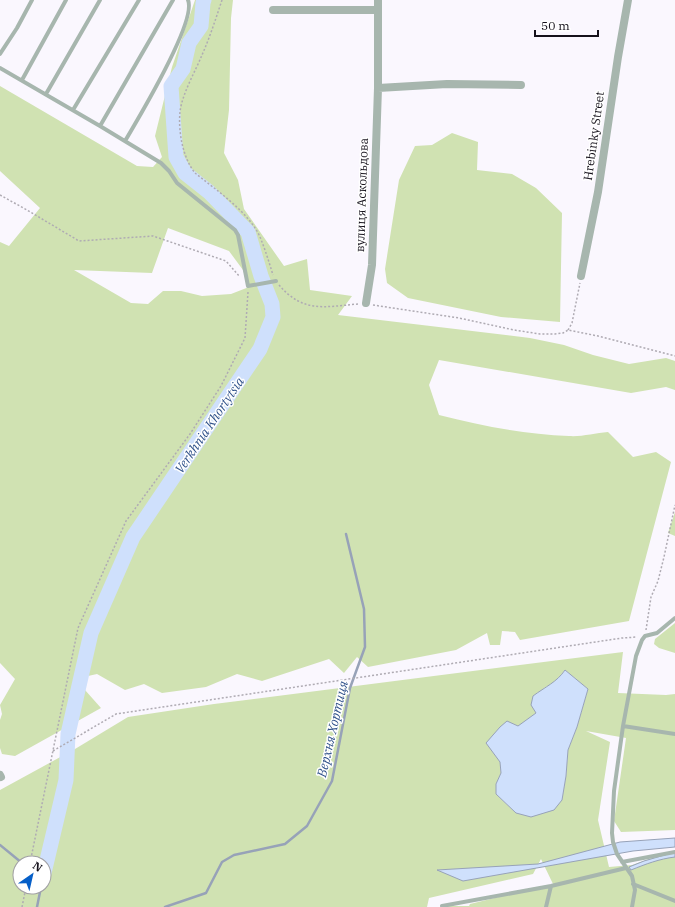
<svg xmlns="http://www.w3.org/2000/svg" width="675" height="907" viewBox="0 0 675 907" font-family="'IBM Plex Serif',serif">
	<rect width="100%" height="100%" fill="#faf7fe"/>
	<path fill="#d0e2b2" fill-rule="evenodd" d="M 195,0 L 233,0 L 231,18 L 229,110 L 224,153 L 238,180 L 244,209 L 284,266 L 307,259 L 310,290 L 352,296 L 338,315 L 530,338 L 564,345 L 593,355 L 629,364 L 666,358 L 675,361 L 675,390 L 666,387 L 631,393 L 439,360 L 429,385 L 439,415 C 481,426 525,434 569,436 C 581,437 595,433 608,432 L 633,457 L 656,452 L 671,462 L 629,621 L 520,640 L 515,632 L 502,631 L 500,645 L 490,645 L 487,633 L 456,650 L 368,667 L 357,657 L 344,673 L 329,659 L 262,681 L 237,674 L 206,687 L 162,693 L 144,684 L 125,690 L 97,674 L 88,676 L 85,690 L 101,708 L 15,756 L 2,754 L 0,748 L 0,720 L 2,714 L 0,705 L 15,679 L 0,663 L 0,242 L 9,246 L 40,208 L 0,171 L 0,86 L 137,166 L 153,167 L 162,157 L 155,136 L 172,67 ZM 168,228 L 229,251 L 243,270 L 249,287 L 231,294 L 202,296 L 181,291 L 163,291 L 148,304 L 131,303 L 74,270 L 152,273 Z
		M 452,133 L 478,142 L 477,170 L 512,174 L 536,188 L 562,213 L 560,322 L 501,317 L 408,298 L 387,283 L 385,269 L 399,180 L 415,146 L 432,145 Z
		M 675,512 L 675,536 L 668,533 Z
		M 675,623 L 675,653 L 659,648 L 654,644 L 655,639 Z
		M 623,652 L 618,693 L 666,695 L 675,694 L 675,830 L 621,832 L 614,821 L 626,738 L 586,731 L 610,742 L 598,820 L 609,867 L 632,865 L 663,854 L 675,852 L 675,907 L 442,907 L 442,906 L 469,906 L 470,904 L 553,884 L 541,859 L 533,874 L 429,898 L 427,907 L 0,907 L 0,790 L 75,749 L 128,717 L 214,704 ZM 565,670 L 588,689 L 577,727 L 568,750 L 566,776 L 562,799 L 516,813 L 496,794 L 496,784 L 501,773 L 500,762 L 518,727 L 536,713 L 544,688 L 554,683 ZM 20,863 L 44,863 L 44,887 L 20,887 Z"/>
	<path fill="#cfe0fc" stroke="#97a2b8" d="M 565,670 L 588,689 L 577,727 L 568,750 L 566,776 L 562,800 L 554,810 L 531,817 L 516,813 L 496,794 L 496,784 L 501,773 L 500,762 L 486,743 L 500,727 L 507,721 L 518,726 L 536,713 L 531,705 L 533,696 C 545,687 557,682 565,670 Z
		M 675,838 L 675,847 L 633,851 L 463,881 L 437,870 L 538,864 L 620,842 Z
		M 675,852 L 675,857 C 659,859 646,864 631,870 L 629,867 L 644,861 Z"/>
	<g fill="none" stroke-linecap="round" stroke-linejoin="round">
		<path stroke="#97a2b8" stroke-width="2.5" d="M 0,845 L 22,863
			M 37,907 L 41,887
			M 165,907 L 206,893 L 222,862 L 234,855 L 285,844 L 307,826 L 332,781 L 350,688 L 365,647 L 364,609 L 346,534"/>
		<path stroke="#cfe0fc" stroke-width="15" d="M 44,873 L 66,780 L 68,734 L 91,633 L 133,537 L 260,349 L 273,317 L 272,304 L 261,276 L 248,232 L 209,192 L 185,173 L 176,157 L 171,86 L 183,69 L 189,43 L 201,26 L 203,3 L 204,0"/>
		<path stroke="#afabb3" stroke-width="1.5" stroke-dasharray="2 2" stroke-linecap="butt" d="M 222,0 C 216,18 210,37 202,55 C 195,72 182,94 180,112 C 178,132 183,158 195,173 C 216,190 249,212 260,237 C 265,249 269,262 273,275
			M 0,195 L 27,210 L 79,241 L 153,236 L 226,261 L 240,277
			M 279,285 C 303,313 324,307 358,304
			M 373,305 L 459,318 L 514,330 L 540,334 L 555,334 L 563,333 L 568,330 L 598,336 L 675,356
			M 568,330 L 572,323 L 580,283
			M 646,630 L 651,597 L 658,581 L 664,557 L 675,505
			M 53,751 L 116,714 L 622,638 L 637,637
			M 30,863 L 78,628 L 126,521 L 190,434 L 221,386 L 245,338 L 248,292
			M 22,907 L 26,887"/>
		<path stroke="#a7b6ae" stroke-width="4" d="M 0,54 L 17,28 L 32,0
			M 0,68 L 100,126 L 161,163 L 169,171 L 177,183 L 235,230 L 238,235 L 248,286 L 276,281
			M 22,80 L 66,0
			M 46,94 L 100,0
			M 73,110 L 139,0
			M 100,126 L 173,0
			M 125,141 C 138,119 197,21 188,0
			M 623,726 L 675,734
			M 622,862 L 675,852
			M 633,884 L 675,901
			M 442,906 L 551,886 L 626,868
			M 546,907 L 551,886
			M 632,907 L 635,890 L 632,876 L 617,854 L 613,842 L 612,833 L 614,791 L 623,726 L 636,656 L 642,640 L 645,636 L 657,633 L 675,618"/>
		<path stroke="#a7b6ae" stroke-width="8" d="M 273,10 L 378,10
			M 378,88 L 447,84 L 521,85
			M 581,276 L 598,192 L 618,57 L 628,0
			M 366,303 L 372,265 L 378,88 L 378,0
			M 0,775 L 1,777"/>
	</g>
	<g text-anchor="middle" stroke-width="3" stroke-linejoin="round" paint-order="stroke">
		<g font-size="12" fill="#15111b" stroke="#fff">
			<text transform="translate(594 136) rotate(-82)" y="4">Hrebinky Street</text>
			<text transform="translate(362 195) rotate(-88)" y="4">вулиця Аскольдова</text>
		</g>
		<g font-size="13" font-style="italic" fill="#30528b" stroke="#fff">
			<text transform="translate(209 425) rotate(-56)" y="5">Verkhnia Khortytsia</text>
			<text transform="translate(332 729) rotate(-77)" y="5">Верхня Хортиця</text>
		</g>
	</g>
	<g transform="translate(32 875) rotate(34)"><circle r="19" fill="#ffffff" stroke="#a1a0a4"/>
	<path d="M0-3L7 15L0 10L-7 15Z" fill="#065fc8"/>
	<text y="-6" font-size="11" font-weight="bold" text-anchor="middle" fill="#15111b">N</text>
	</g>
	<path d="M535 30v6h63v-6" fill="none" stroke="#15111b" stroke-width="2"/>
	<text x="541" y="30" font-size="12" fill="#15111b" stroke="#ffffff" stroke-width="3" paint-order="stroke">50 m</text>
</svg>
